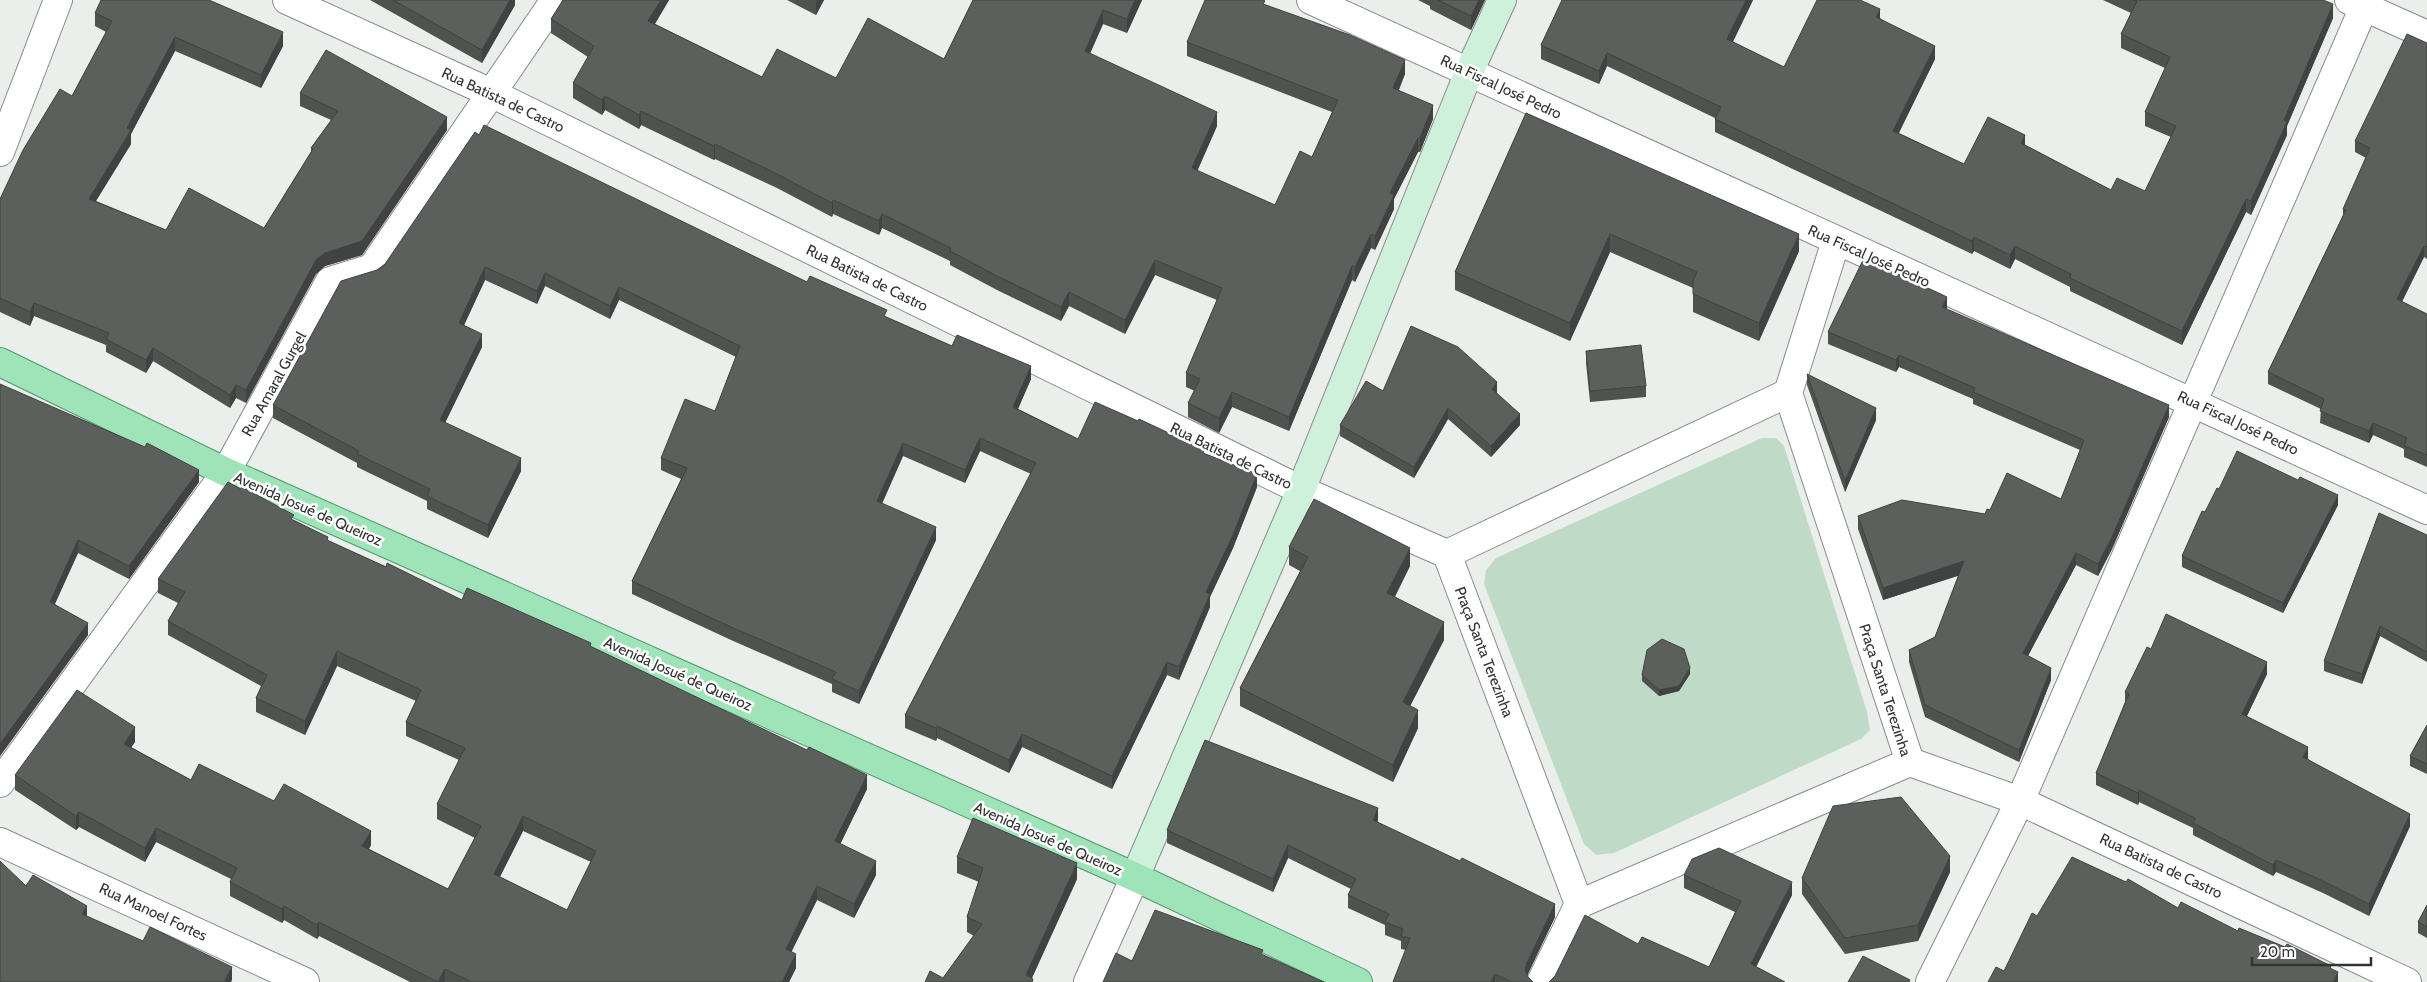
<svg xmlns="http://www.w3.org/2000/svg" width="2427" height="982" viewBox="0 0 2427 982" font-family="Cabin,sans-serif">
	<rect width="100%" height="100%" fill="#eaefeb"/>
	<path fill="#bfdac6" d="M 1762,438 L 1776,438 L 1784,446 L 1867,712 L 1870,730 L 1861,739 L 1614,853 L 1596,855 L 1584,844 L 1484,584 L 1486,570 L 1496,558 Z"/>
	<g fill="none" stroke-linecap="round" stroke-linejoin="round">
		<g stroke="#898d8a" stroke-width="30">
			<path id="minor" d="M 287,0 L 491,93 L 1301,490 L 1447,554
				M 1311,0 L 2427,510
				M 2349,0 L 2427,35
				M 0,152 L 58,0
				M 1788,393 L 1910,762
				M 1788,393 L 1836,241
				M 1447,554 L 1788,393
				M 1447,554 L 1579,904
				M 1910,762 L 2020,801 L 2407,982
				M 0,783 L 226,472 L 330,281 L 372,268 L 555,0
				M 0,842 L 305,982
				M 1579,904 L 1910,762
				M 1088,982 L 1135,877
				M 1541,982 L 1579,904
				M 1930,982 L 2020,801 L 2367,0"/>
		</g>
		<g stroke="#898d8a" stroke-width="30">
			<path id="secondary" d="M 1135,877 L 1301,490 L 1469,72 L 1502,0"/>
		</g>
		<g stroke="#4f9a6b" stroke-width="30">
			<path id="primary" d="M 0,362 L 226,472 L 1135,877 L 1358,982"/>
		</g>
		<use href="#minor" stroke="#fff" stroke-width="28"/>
		<use href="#secondary" stroke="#cff1dc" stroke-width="28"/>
		<use href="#primary" stroke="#9fe3b8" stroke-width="28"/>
	</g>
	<path fill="#4f5350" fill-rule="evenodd" d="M 370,0 L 515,0 L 515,5 L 482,63 Z
		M 563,0 L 669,0 L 655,24 L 762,77 L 836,78 L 944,59 L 973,0 L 1142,0 L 1127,33 L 1103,24 L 1090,53 L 1217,126 L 1197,171 L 1275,205 L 1312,157 L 1332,112 L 1187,56 L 1187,42 L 1265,5 L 1405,74 L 1399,90 L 1433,119 L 1420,152 L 1418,152 L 1394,199 L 1394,209 L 1375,250 L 1371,248 L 1355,282 L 1352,280 L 1289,431 L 1232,407 L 1219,433 L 1188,417 L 1188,403 L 1195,391 L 1186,387 L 1186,373 L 1217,300 L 1155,275 L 1125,334 L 1069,306 L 1061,321 L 997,290 L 950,265 L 950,261 L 882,228 L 879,235 L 833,214 L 832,217 L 777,188 L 715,159 L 714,160 L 641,125 L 639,129 L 605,110 L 602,115 L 573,98 L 573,83 L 588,57 L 551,33 L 551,19 Z
		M 787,0 L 824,0 L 816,15 Z
		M 1418,0 L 1485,0 L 1471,30 L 1430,9 L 1430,6 Z
		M 1562,0 L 1753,0 L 1733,42 L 1784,67 L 1880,18 L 1935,59 L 1899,133 L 1964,164 L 2025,145 L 2111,190 L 2145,191 L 2171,137 L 2145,126 L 2145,112 L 2165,68 L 2121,48 L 2121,34 L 2131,13 L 2103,0 L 2323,0 L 2333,18 L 2287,126 L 2287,135 L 2251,215 L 2246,212 L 2182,345 L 2070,291 L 2070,287 L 2015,259 L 2010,269 L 1974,251 L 1972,254 L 1715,132 L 1715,118 L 1607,66 L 1599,84 L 1541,59 L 1541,45 Z
		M 95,13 L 283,46 L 261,88 L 175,51 L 131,134 L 131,144 L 96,201 L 166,230 L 264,228 L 311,152 L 311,148 L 331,120 L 300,106 L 300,93 L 447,130 L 362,255 L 325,266 L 316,274 L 246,403 L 236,398 L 230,408 L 153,361 L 146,373 L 106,352 L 106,345 L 34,316 L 30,326 L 0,312 L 0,199 L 72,96 L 106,32 L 95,26 Z
		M 2427,43 L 2427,259 L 2424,257 L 2402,302 L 2427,314 L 2427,467 L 2404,457 L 2404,449 L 2373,435 L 2369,443 L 2320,423 L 2321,409 L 2268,384 L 2268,372 L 2343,215 L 2343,209 L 2366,158 L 2355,152 L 2355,141 Z
		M 1526,113 L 1799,251 L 1759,341 L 1693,312 L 1693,288 L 1610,252 L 1570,341 L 1455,290 L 1455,272 Z
		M 479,135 L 807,282 L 952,346 L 1031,379 L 1018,409 L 1078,439 L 1205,454 L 1257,487 L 1233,548 L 1210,597 L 1210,607 L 1179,680 L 1167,675 L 1112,789 L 1022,747 L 1009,773 L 937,738 L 936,741 L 905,728 L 905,715 L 1031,474 L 980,451 L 965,483 L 903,456 L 882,504 L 936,540 L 859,704 L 832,692 L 832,684 L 731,640 L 632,594 L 632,581 L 681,479 L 661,470 L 661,458 L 715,411 L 736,357 L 619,300 L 610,319 L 545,286 L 537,304 L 485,280 L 464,325 L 482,347 L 445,423 L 521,471 L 488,538 L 427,509 L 427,501 L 357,467 L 357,463 L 273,418 L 273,405 L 377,270 L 385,264 Z
		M 1947,310 L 2169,417 L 2112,549 L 2098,576 L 2076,565 L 2028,656 L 2051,680 L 2019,762 L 1925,717 L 1909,662 L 1909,650 L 1935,637 L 1959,575 L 1883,600 L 1858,529 L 1858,516 L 1985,514 L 1990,510 L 2061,499 L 2080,450 L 1973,404 L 1973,399 L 1899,367 L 1896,372 L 1828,344 L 1828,332 Z
		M 1586,351 L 1646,386 L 1646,397 L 1590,402 L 1586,363 Z
		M 1807,374 L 1876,420 L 1845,492 L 1807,385 Z
		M 0,384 L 199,482 L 129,579 L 78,553 L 55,604 L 88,635 L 0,756 Z
		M 1383,391 L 1497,393 L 1520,425 L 1491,457 L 1448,419 L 1414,478 L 1340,436 L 1340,425 Z
		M 2219,489 L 2338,505 L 2283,613 L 2182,567 L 2182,556 L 2205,512 Z
		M 294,520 L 328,541 L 462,600 L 591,647 L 867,789 L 840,844 L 876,875 L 854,918 L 817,900 L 791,952 L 796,968 L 789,982 L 410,982 L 319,936 L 317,939 L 284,920 L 282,923 L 230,896 L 230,882 L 231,879 L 156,842 L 145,862 L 79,827 L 76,830 L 15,790 L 15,775 L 135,742 L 131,747 L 191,780 L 274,801 L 371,845 L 369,849 L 448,889 L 475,838 L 437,819 L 437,804 L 459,760 L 406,736 L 406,722 L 416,701 L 337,666 L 305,735 L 256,712 L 256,698 L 261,686 L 168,635 L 168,621 L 178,603 L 158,593 L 158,579 ZM 523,831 L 591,862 L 567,910 L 500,877 Z
		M 2427,535 L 2427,662 L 2380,636 L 2362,684 L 2324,671 L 2324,661 Z
		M 1289,547 L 1410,566 L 1395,597 L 1444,640 L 1410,706 L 1418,728 L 1393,782 L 1240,706 L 1240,688 L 1300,571 L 1289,565 Z
		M 1690,674 L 1679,691 L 1659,696 L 1642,681 L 1642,675 Z
		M 2267,674 L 2247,716 L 2308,759 L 2410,826 L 2369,916 L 2323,893 L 2276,872 L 2273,876 L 2193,835 L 2193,828 L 2139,802 L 2138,805 L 2096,785 L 2096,773 L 2125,702 L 2125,692 Z
		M 2427,725 L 2427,774 L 2410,766 L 2410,756 Z
		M 1377,822 L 1555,917 L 1527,975 L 1528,977 L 1533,982 L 1393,982 L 1406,950 L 1401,949 L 1401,941 L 1385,935 L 1385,925 L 1348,908 L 1348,895 L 1351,889 L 1288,858 L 1273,892 L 1167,843 L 1167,830 Z
		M 957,857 L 1077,879 L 1032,978 L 1033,982 L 943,978 L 974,936 L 967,932 L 967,917 L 979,882 L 957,873 Z
		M 1950,872 L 1918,941 L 1845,954 L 1802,894 L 1802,878 Z
		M 1684,875 L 1792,895 L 1756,967 L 1549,982 L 1638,944 L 1709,967 L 1735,912 L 1684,888 Z
		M 2427,905 L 2427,938 L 2418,933 L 2418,922 Z"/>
	<path fill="#404341" d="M 510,0 L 515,0 L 515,5 L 482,63 L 482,50 Z
		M 661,0 L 669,0 L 648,35 L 648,21 Z
		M 817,0 L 824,0 L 816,15 L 816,1 Z
		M 1135,0 L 1142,0 L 1127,33 L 1127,19 Z
		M 1479,0 L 1485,0 L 1471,30 L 1471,16 Z
		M 1746,0 L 1753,0 L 1727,53 L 1727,39 Z
		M 2333,4 L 2333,18 L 2287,126 L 2287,135 L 2251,215 L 2251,201 L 2284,120 Z
		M 1880,9 L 1880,23 L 1876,17 Z
		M 1103,10 L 1103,24 L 1085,65 L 1085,51 Z
		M 283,32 L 283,46 L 261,88 L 261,75 Z
		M 175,37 L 175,51 L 131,134 L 131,144 L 89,212 L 89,199 Z
		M 1935,46 L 1935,59 L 1893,144 L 1893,131 Z
		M 1607,53 L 1607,66 L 1599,84 L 1599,71 Z
		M 1405,60 L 1405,74 L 1393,102 L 1393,88 Z
		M 605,96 L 605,110 L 602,115 L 602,100 Z
		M 1433,105 L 1433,119 L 1420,152 L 1420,138 Z
		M 641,111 L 641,125 L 639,129 L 639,115 Z
		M 1217,112 L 1217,126 L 1192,183 L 1192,168 Z
		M 447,117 L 447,130 L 362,255 L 325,266 L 316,274 L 246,403 L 246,390 L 316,260 Z
		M 2025,135 L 2025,149 L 2021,143 Z
		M 1418,138 L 1418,152 L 1394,199 L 1394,209 L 1375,250 L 1375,236 L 1390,193 Z
		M 715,144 L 715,159 L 714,160 L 714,146 Z
		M 2246,199 L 2246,212 L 2182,345 L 2182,331 Z
		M 833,200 L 833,214 L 832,217 L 832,203 Z
		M 882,214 L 882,228 L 879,235 L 879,221 Z
		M 1371,234 L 1371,248 L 1355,282 L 1355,267 Z
		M 1610,234 L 1610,252 L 1570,341 L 1570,323 Z
		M 1799,234 L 1799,251 L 1759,341 L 1759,323 Z
		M 1974,237 L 1974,251 L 1972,254 L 1972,241 Z
		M 2015,246 L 2015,259 L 2010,269 L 2010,255 Z
		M 2424,246 L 2424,257 L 2397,311 L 2397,299 Z
		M 1155,260 L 1155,275 L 1125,334 L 1125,320 Z
		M 1352,266 L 1352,280 L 1289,431 L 1289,417 Z
		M 485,267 L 485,280 L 459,336 L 459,323 Z
		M 545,273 L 545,286 L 537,304 L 537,291 Z
		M 619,287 L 619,300 L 610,319 L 610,306 Z
		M 1069,292 L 1069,306 L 1061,321 L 1061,307 Z
		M 1947,297 L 1947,309 L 1942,307 Z
		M 34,303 L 34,316 L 30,326 L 30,312 Z
		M 482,334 L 482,347 L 440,433 L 440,420 Z
		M 153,348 L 153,361 L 146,373 L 146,360 Z
		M 1899,355 L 1899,367 L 1896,372 L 1896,360 Z
		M 1031,366 L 1031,379 L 1013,420 L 1013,407 Z
		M 1497,382 L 1497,393 L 1492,400 L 1492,389 Z
		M 236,385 L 236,398 L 230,408 L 230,395 Z
		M 1232,392 L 1232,407 L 1219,433 L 1219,418 Z
		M 2169,405 L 2169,417 L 2112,549 L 2098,576 L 2098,564 Z
		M 1448,408 L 1448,419 L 1414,478 L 1414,467 Z
		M 1876,408 L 1876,420 L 1845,492 L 1845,481 Z
		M 1520,414 L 1520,425 L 1491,457 L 1491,446 Z
		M 2373,423 L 2373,435 L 2369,443 L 2369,431 Z
		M 980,438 L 980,451 L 965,483 L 965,470 Z
		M 903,443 L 903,456 L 877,514 L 877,501 Z
		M 521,458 L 521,471 L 488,538 L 488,525 Z
		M 199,470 L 199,482 L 129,579 L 129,566 Z
		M 1257,474 L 1257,487 L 1233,548 L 1210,597 L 1210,607 L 1179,680 L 1179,667 L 1206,592 Z
		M 2338,495 L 2338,505 L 2283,613 L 2283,603 Z
		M 936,527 L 936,540 L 859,704 L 859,691 Z
		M 78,540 L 78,553 L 50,614 L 50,602 Z
		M 1410,548 L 1410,566 L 1387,611 L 1387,593 Z
		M 2076,553 L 2076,565 L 2023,665 L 2023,653 Z
		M 1964,561 L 1964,574 L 1883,600 L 1883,588 Z
		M 1444,622 L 1444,640 L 1403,720 L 1403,702 Z
		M 88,623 L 88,635 L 0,756 L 0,744 Z
		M 2380,626 L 2380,636 L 2362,684 L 2362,674 Z
		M 337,651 L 337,666 L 305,735 L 305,721 Z
		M 1167,662 L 1167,675 L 1112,789 L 1112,776 Z
		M 2267,662 L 2267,674 L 2242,726 L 2242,714 Z
		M 1690,668 L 1690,674 L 1679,691 L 1659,696 L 1659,690 Z
		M 2051,668 L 2051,680 L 2019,762 L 2019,750 Z
		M 1418,710 L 1418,728 L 1393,782 L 1393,765 Z
		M 937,726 L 937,738 L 936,741 L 936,728 Z
		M 135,727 L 135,742 L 124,758 L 124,744 Z
		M 1022,734 L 1022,747 L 1009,773 L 1009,760 Z
		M 2308,747 L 2308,759 L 2303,769 L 2303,757 Z
		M 867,775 L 867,789 L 835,855 L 835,841 Z
		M 2139,790 L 2139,802 L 2138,805 L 2138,793 Z
		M 1378,808 L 1378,821 L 1373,833 L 1373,820 Z
		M 79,812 L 79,827 L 76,830 L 76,816 Z
		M 2410,814 L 2410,826 L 2369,916 L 2369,904 Z
		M 523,816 L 523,831 L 494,888 L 494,874 Z
		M 156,828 L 156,842 L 145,862 L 145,848 Z
		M 371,831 L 371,845 L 362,860 L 362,846 Z
		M 1288,845 L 1288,858 L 1273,892 L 1273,879 Z
		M 1950,856 L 1950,872 L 1918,941 L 1918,925 Z
		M 2276,860 L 2276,872 L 2273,876 L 2273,865 Z
		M 876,861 L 876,875 L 854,918 L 854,904 Z
		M 1077,863 L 1077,879 L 1030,982 L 1026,975 Z
		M 1792,882 L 1792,895 L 1751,977 L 1751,964 Z
		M 817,886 L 817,900 L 786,963 L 786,949 Z
		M 1555,904 L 1555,917 L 1527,976 L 1525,970 L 1527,963 Z
		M 87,906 L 87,919 L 82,914 Z
		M 284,906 L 284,920 L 282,923 L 282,909 Z
		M 319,922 L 319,936 L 317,939 L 317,925 Z
		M 796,954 L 796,968 L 789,982 L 782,982 Z
		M 232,967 L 232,980 L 231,982 L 224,982 Z
		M 445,969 L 445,982 L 438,982 Z
		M 2338,972 L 2338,982 L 2333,982 Z
		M 1495,974 L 1495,982 L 1491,982 Z"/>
	<path fill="#5c605d" stroke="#404341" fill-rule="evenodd" d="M 101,0 L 209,0 L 283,32 L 261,75 L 175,37 L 127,128 L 131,130 L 89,199 L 166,230 L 189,188 L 264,228 L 313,149 L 311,148 L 338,111 L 300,93 L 326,50 L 447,117 L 362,241 L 325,253 L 316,260 L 246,390 L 236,385 L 230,395 L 153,348 L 146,360 L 106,339 L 109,333 L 34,303 L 30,312 L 0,298 L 0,199 L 23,150 L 60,89 L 72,96 L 112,21 L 95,13 Z
		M 393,0 L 510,0 L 482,50 Z
		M 563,0 L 661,0 L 648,21 L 762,77 L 777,49 L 836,78 L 868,18 L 944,59 L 973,0 L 1135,0 L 1127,19 L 1103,10 L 1085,51 L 1217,112 L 1192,168 L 1275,205 L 1300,151 L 1312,157 L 1338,100 L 1187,42 L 1205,0 L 1263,0 L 1265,1 L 1263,4 L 1350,35 L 1405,60 L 1393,88 L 1433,105 L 1420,138 L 1418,138 L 1390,193 L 1394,195 L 1375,236 L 1371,234 L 1355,267 L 1352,266 L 1289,417 L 1232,392 L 1219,418 L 1188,403 L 1200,379 L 1186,373 L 1222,288 L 1155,260 L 1125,320 L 1069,292 L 1061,307 L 997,276 L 950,251 L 951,248 L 882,214 L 879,221 L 833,200 L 832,203 L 777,174 L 715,144 L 714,146 L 641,111 L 639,115 L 605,96 L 602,100 L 573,83 L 594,46 L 551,19 Z
		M 1438,0 L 1479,0 L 1471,16 Z
		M 1562,0 L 1746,0 L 1727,39 L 1784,67 L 1817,0 L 1860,0 L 1880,9 L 1876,17 L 1935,46 L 1893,131 L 1964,164 L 1988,117 L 2025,135 L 2021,143 L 2111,190 L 2117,178 L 2145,191 L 2176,126 L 2145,112 L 2170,57 L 2121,34 L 2137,1 L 2133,0 L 2323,0 L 2333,4 L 2284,120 L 2287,122 L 2251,201 L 2246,199 L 2182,331 L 2070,278 L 2071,274 L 2015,246 L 2010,255 L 1974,237 L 1972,241 L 1715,119 L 1721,107 L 1607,53 L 1599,71 L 1541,45 Z
		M 2407,34 L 2427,43 L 2427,247 L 2424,246 L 2397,299 L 2427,314 L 2427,455 L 2404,446 L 2407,438 L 2373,423 L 2369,431 L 2320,411 L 2324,399 L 2268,372 L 2346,210 L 2343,209 L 2370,148 L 2355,141 Z
		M 1526,113 L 1799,234 L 1759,323 L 1693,294 L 1693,281 L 1697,272 L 1610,234 L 1570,323 L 1455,272 Z
		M 484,125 L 807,282 L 810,276 L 887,310 L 884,316 L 952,346 L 957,335 L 1031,366 L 1013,407 L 1078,439 L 1095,402 L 1138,421 L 1139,419 L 1173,435 L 1175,432 L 1205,448 L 1203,453 L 1257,474 L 1233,535 L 1206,592 L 1210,594 L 1179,667 L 1167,662 L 1112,776 L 1022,734 L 1009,760 L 937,726 L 936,728 L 905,715 L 1036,463 L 980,438 L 965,470 L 903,443 L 877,501 L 936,527 L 859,691 L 832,679 L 836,672 L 731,627 L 632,581 L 687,468 L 661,458 L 685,399 L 715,411 L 740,346 L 619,287 L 610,306 L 545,273 L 537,291 L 485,267 L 459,323 L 482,334 L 440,420 L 521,458 L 488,525 L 427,496 L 430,489 L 357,454 L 359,451 L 273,405 L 341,281 L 377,270 L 385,264 L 475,132 L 479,135 Z
		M 1864,258 L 1947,297 L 1942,307 L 2169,405 L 2112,537 L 2098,564 L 2076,553 L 2023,653 L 2051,668 L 2019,750 L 1925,705 L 1909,650 L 1935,637 L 1964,561 L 1883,588 L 1858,516 L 1902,500 L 1985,514 L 1987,509 L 1990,510 L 2007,473 L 2061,499 L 2084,440 L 1973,392 L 1975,388 L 1899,355 L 1896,360 L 1828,332 Z
		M 1411,326 L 1458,347 L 1497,382 L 1492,389 L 1520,414 L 1491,446 L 1448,408 L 1414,467 L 1340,425 L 1366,381 L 1383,391 Z
		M 1641,345 L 1646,386 L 1590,391 L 1586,351 Z
		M 1807,374 L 1876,408 L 1845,481 Z
		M 0,384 L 145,447 L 147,443 L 199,470 L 129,566 L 78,540 L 50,602 L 88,623 L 0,744 Z
		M 2237,451 L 2298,480 L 2300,477 L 2338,495 L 2283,603 L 2182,556 L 2202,511 L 2205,512 L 2217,488 L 2219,489 Z
		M 228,482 L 241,489 L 242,487 L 294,515 L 291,519 L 328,537 L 327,540 L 386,567 L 387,563 L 462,600 L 467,588 L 591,643 L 590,646 L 807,750 L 809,747 L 867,775 L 835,841 L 876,861 L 854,904 L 817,886 L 786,949 L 796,954 L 782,982 L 472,982 L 445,969 L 438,982 L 319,922 L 317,925 L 284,906 L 282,909 L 230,882 L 237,868 L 156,828 L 145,848 L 79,812 L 76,816 L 15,775 L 77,690 L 135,727 L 124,744 L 191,780 L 199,764 L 274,801 L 284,784 L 371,831 L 362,846 L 448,889 L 481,826 L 437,804 L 465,748 L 406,722 L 421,690 L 337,651 L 305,721 L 256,698 L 267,675 L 168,621 L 185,592 L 158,579 ZM 523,816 L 596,851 L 567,910 L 494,874 Z
		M 1314,499 L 1410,548 L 1387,593 L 1444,622 L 1403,702 L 1418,710 L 1393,765 L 1240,688 L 1308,557 L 1289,547 Z
		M 2379,513 L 2427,535 L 2427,652 L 2380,626 L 2362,674 L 2324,661 Z
		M 2166,614 L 2267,662 L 2242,714 L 2308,747 L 2303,757 L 2410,814 L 2369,904 L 2323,881 L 2276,860 L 2273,865 L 2193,823 L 2195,818 L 2139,790 L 2138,793 L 2096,773 L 2129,694 L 2125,692 L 2147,647 L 2151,649 Z
		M 1662,639 L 1684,649 L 1690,668 L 1679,686 L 1659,690 L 1642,675 L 1647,650 Z
		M 2427,725 L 2427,764 L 2410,756 Z
		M 1205,740 L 1378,808 L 1373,820 L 1460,861 L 1462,858 L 1555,904 L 1527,963 L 1525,970 L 1528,977 L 1533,982 L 1512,982 L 1495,974 L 1491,982 L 1393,982 L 1410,938 L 1401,936 L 1403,929 L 1385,922 L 1389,914 L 1348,895 L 1356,879 L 1288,845 L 1273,879 L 1167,830 Z
		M 1901,797 L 1950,856 L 1918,925 L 1845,938 L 1802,878 L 1833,806 Z
		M 973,818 L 1077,863 L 1026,975 L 1033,979 L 1032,982 L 925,982 L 930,971 L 943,978 L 982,924 L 967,917 L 983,868 L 957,857 Z
		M 1719,848 L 1792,882 L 1751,964 L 1785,982 L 1549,982 L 1555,976 L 1585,915 L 1638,944 L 1642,937 L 1709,967 L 1741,901 L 1684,875 L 1692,859 Z
		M 2072,857 L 2126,882 L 2128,879 L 2178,908 L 2181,902 L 2238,931 L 2239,928 L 2285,947 L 2287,944 L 2331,966 L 2330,968 L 2338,972 L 2333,982 L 1988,982 L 1996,967 L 2004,971 L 2032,913 L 2037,916 Z
		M 0,861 L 26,886 L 33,875 L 87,906 L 82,914 L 143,941 L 150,927 L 232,967 L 224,982 L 0,982 Z
		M 2427,905 L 2427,927 L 2418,922 Z
		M 1155,910 L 1263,950 L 1261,954 L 1324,982 L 1103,982 L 1116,953 L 1132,961 Z
		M 1863,956 L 1910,980 L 1909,982 L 1848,982 Z"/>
	<g text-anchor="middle" stroke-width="5" stroke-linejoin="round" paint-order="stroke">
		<g font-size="15" fill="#323432" stroke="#fff">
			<text transform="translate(1501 87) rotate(25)" y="5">Rua Fiscal José Pedro</text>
			<text transform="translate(503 100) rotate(25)" y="5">Rua Batista de Castro</text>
			<text transform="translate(1869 256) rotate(24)" y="5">Rua Fiscal José Pedro</text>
			<text transform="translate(867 278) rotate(26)" y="5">Rua Batista de Castro</text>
			<text transform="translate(274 384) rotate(-61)" y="5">Rua Amaral Gurgel</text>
			<text transform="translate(2238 423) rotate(25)" y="5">Rua Fiscal José Pedro</text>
			<text transform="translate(1231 456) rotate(26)" y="5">Rua Batista de Castro</text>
			<text transform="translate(308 509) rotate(24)" y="5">Avenida Josué de Queiroz</text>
			<text transform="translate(1484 652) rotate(69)" y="5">Praça Santa Terezinha</text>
			<text transform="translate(678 674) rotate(24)" y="5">Avenida Josué de Queiroz</text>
			<text transform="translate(1885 690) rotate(72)" y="5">Praça Santa Terezinha</text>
			<text transform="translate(1048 839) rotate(24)" y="5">Avenida Josué de Queiroz</text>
			<text transform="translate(2161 866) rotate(25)" y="5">Rua Batista de Castro</text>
			<text transform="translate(153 912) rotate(25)" y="5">Rua Manoel Fortes</text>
		</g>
	</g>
	<path d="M2252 957v8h119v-8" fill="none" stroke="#323432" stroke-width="2.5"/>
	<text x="2260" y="957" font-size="15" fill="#323432" stroke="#ffffff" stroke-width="4" paint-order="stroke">20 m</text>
</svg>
